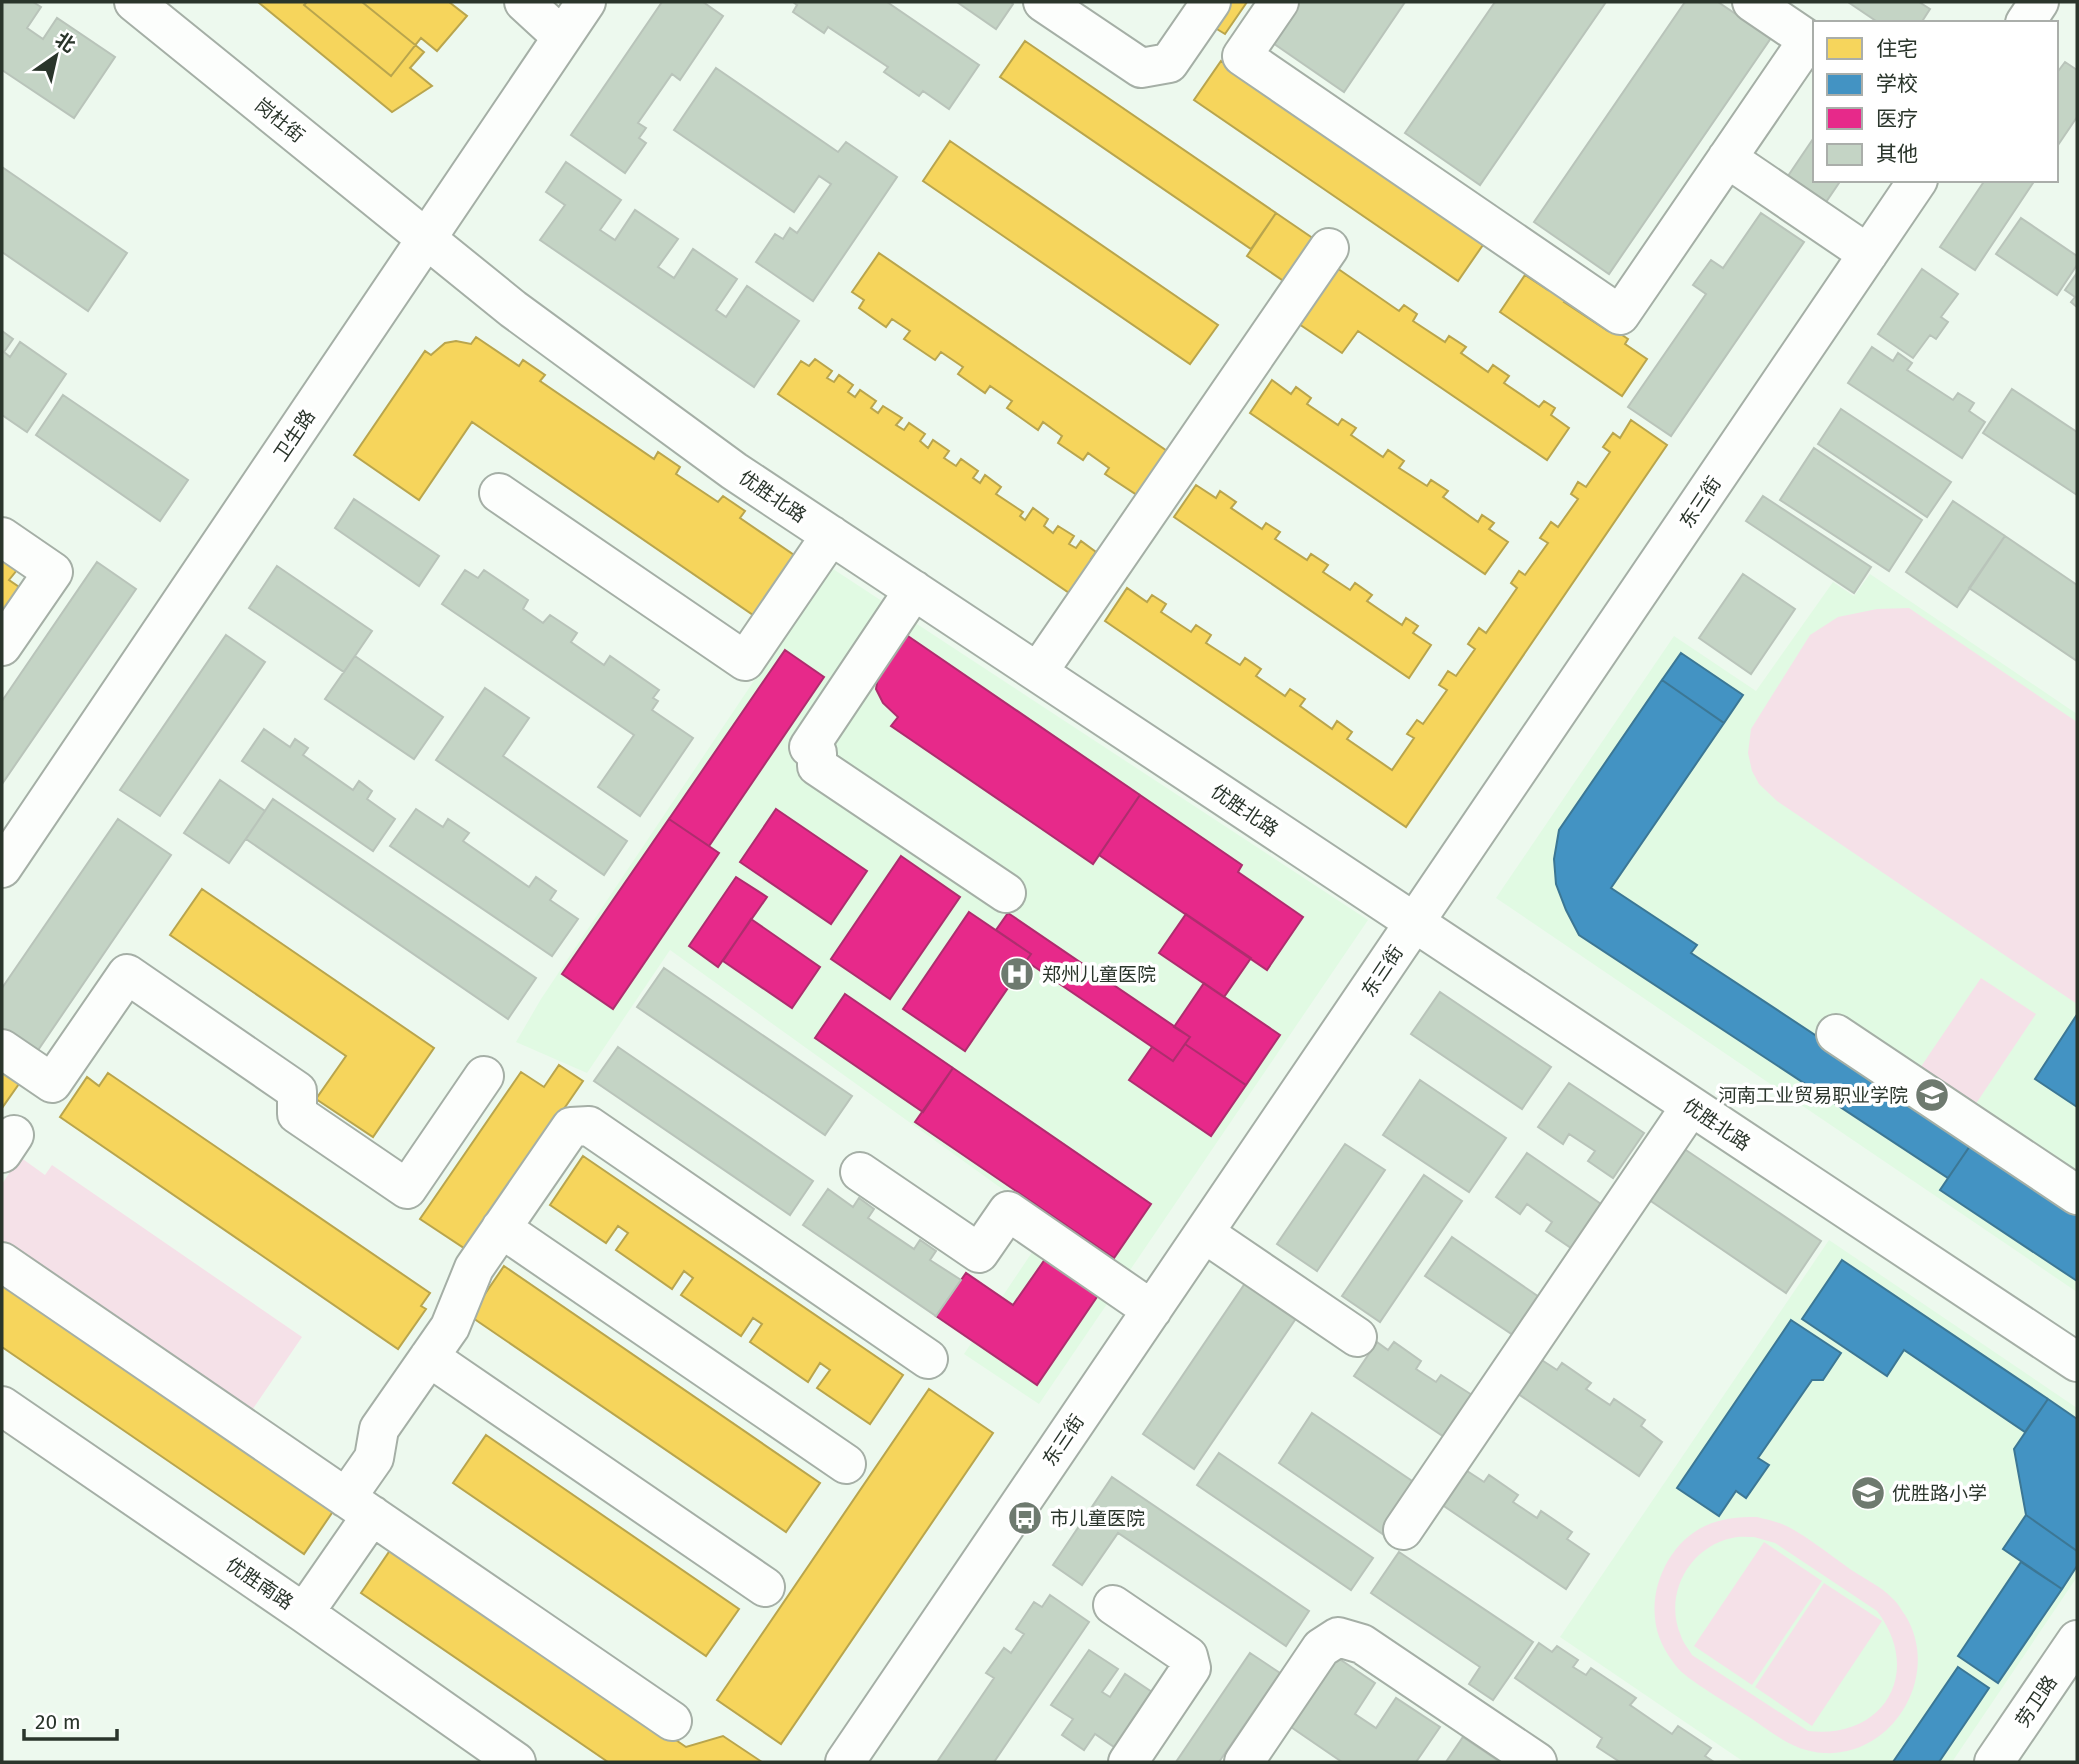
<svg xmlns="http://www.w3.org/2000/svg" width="2079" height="1764" viewBox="0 0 2079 1764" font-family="'Fira Sans','Noto Sans SC',sans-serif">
	<rect width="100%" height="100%" fill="#edf9ee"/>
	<path fill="#e1fae3" d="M 830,567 L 1368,920 L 1039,1404 L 964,1354 L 1051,1224 L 670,950 L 587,1073 L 516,1042 L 541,999 Z
		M 1870,574 L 2077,714 L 2077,1292 L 1496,898 L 1674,636 L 1756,691 L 1833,582 L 1854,596 Z
		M 1829,1240 L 2077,1408 L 2077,1577 L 1952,1762 L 1744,1762 L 1560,1637 Z"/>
	<path fill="#f5e1e8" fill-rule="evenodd" d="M 1909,608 L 2077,722 L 2077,1004 L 1777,801 L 1759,784 L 1752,771 L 1748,753 L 1751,729 L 1810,635 L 1838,617 L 1877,609 Z
		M 1981,978 L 2036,1014 L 1971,1111 L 1916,1074 Z
		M 20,1157 L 45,1175 L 52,1165 L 302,1337 L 250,1413 L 2,1242 L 2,1184 Z
		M 1757,1517 C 1765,1519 1774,1521 1782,1524 C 1802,1532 1834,1558 1853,1571 C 1865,1579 1882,1587 1892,1598 C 1897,1602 1901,1609 1905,1615 C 1942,1674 1894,1757 1824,1753 C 1794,1752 1773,1733 1749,1717 C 1733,1706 1685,1679 1676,1666 C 1665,1652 1656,1635 1655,1618 C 1651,1582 1672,1541 1705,1526 C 1722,1518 1738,1517 1757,1517 ZM 1754,1537 L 1775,1543 L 1877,1611 C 1924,1673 1883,1740 1808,1731 L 1692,1655 C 1689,1649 1683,1643 1681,1636 C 1663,1595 1689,1547 1732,1538 C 1739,1536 1747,1537 1754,1537 Z
		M 1764,1542 L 1822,1581 L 1752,1685 L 1694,1646 Z
		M 1824,1583 L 1882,1621 L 1812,1726 L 1755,1687 Z"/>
	<path fill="#f6d55c" stroke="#b9a54d" stroke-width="2" d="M 258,2 L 362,2 L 424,52 L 410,68 L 432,86 L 392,112 Z
		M 307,2 L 449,2 L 467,16 L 437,51 L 421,38 L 391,76 L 304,5 Z
		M 1221,2 L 1247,2 L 1225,34 L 1207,23 Z
		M 1025,41 L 1276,213 L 1251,249 L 1000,77 Z
		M 1221,61 L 1485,242 L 1458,281 L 1194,100 Z
		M 950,141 L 1218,325 L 1190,364 L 923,181 Z
		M 1276,213 L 1314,239 L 1285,282 L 1247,256 Z
		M 879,253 L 1170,453 L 1140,497 L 1105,474 L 1109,468 L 1088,453 L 1083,460 L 1058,443 L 1062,436 L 1043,422 L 1038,430 L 1007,408 L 1012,401 L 990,386 L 985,393 L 958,374 L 963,367 L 941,352 L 935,360 L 904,339 L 910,331 L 892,319 L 886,327 L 859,308 L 864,300 L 852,292 Z
		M 1334,266 L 1399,311 L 1404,305 L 1417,314 L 1413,321 L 1445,342 L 1449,336 L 1466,347 L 1461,353 L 1488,372 L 1493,365 L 1509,376 L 1504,383 L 1539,407 L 1544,401 L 1555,408 L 1551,415 L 1569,428 L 1547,460 L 1358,331 L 1342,353 L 1296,322 Z
		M 1525,275 L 1548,290 L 1550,286 L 1567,298 L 1564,302 L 1608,331 L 1610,327 L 1628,339 L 1625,344 L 1647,359 L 1622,396 L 1500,312 Z
		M 476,337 L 519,366 L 523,360 L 545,375 L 540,381 L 654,459 L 658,452 L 680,467 L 676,474 L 718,502 L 723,496 L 745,511 L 740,518 L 797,557 L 756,617 L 472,422 L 419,500 L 354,455 L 425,351 L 431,355 L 445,343 L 456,341 L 471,344 Z
		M 815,359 L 832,371 L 827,378 L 834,382 L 839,375 L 853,385 L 848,392 L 855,397 L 860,390 L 876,401 L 871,408 L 878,413 L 883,406 L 902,418 L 896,425 L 904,430 L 909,423 L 925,434 L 920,441 L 928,448 L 933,440 L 949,451 L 944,458 L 956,466 L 961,459 L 978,471 L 973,478 L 980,483 L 985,475 L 1001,487 L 996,494 L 1023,512 L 1020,516 L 1025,520 L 1033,508 L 1048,519 L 1044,526 L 1053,533 L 1058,526 L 1074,536 L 1069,544 L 1076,548 L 1081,541 L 1096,552 L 1091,559 L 1101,565 L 1078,599 L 778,394 L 801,361 L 809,366 Z
		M 1272,380 L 1291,394 L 1296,387 L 1311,398 L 1307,404 L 1338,425 L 1342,419 L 1356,428 L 1351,435 L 1383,457 L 1388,450 L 1404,461 L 1399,468 L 1427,486 L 1431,480 L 1448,491 L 1443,497 L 1478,522 L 1482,515 L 1494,523 L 1489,529 L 1508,542 L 1485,574 L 1250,413 Z
		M 1631,420 L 1667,445 L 1406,827 L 1105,621 L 1127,588 L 1147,602 L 1152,595 L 1166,604 L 1161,612 L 1191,632 L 1196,625 L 1211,635 L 1206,643 L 1240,665 L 1245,658 L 1261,669 L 1256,676 L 1285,696 L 1290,689 L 1305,699 L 1300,706 L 1332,729 L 1337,721 L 1352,732 L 1347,739 L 1392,770 L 1414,738 L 1407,734 L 1417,720 L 1423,724 L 1447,690 L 1439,685 L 1448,671 L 1456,676 L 1475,649 L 1468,644 L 1479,628 L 1486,633 L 1517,588 L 1511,583 L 1519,571 L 1525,575 L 1548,543 L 1540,538 L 1551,522 L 1558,527 L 1578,499 L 1571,494 L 1578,482 L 1586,487 L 1610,452 L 1603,447 L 1613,433 L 1620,438 Z
		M 1196,485 L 1216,498 L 1220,491 L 1236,502 L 1231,508 L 1262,529 L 1266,523 L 1280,532 L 1275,539 L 1307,560 L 1311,554 L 1328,565 L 1323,572 L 1350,590 L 1355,583 L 1372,595 L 1367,601 L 1402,625 L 1406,618 L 1418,626 L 1413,633 L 1431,645 L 1409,678 L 1174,517 Z
		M 2,560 L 17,570 L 9,580 L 25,591 L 2,625 Z
		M 202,889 L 434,1048 L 373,1137 L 316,1099 L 346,1056 L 170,935 Z
		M 559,1065 L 583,1081 L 467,1250 L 420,1219 L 521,1072 L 544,1087 Z
		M 2,1068 L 21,1081 L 2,1108 Z
		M 108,1073 L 430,1293 L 421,1306 L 426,1309 L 398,1349 L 60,1117 L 87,1077 L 99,1086 Z
		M 583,1156 L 903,1375 L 870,1424 L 817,1388 L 830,1370 L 820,1363 L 808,1382 L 750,1342 L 762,1324 L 753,1318 L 741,1336 L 681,1295 L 693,1278 L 684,1271 L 672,1289 L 616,1250 L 628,1233 L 618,1226 L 606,1243 L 550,1205 Z
		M 504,1266 L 820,1483 L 786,1532 L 470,1316 Z
		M 2,1278 L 336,1507 L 304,1554 L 2,1347 Z
		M 929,1389 L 993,1433 L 781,1744 L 717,1700 Z
		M 486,1435 L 739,1609 L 706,1656 L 453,1483 Z
		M 393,1546 L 686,1747 L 723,1736 L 762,1762 L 608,1762 L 361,1593 Z"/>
	<path fill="#4393c3" stroke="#3c7795" stroke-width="2" d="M 1681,653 L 1743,695 L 1724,723 L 1662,680 Z
		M 1662,680 L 1724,723 L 1611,888 L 1697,945 L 1691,953 L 1974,1140 L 1948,1178 L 1579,935 L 1566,910 L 1556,884 L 1554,859 L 1559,830 Z
		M 2076,1016 L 2077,1017 L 2077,1107 L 2035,1079 Z
		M 1974,1140 L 2077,1208 L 2077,1281 L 1940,1190 Z
		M 1842,1260 L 2048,1399 L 2025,1432 L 1904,1350 L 1887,1376 L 1802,1319 Z
		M 1791,1320 L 1841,1353 L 1823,1380 L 1812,1380 L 1758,1458 L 1769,1465 L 1746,1498 L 1736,1491 L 1719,1516 L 1677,1488 Z
		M 2048,1399 L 2077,1419 L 2077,1551 L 2026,1515 L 2014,1449 Z
		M 2026,1515 L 2077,1551 L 2077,1566 L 2062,1589 L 2003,1549 Z
		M 2021,1562 L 2062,1589 L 1998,1683 L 1958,1656 Z
		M 1958,1667 L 1989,1688 L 1939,1762 L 1893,1762 Z"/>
	<path fill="#e7298a" stroke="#ae2d6e" stroke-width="2" d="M 905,634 L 1140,795 L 1093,864 L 891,726 L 898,717 L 883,703 L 876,689 L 879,671 Z
		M 785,650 L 824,677 L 709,846 L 669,819 Z
		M 1140,795 L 1242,865 L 1238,872 L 1303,917 L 1267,970 L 1099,855 Z
		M 776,809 L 867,871 L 831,924 L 740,862 Z
		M 669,819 L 719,853 L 613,1009 L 562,974 Z
		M 901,856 L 960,897 L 890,999 L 831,959 Z
		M 736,877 L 767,897 L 718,967 L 689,946 Z
		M 969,912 L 1031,954 L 965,1051 L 903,1009 Z
		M 1008,913 L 1190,1037 L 1173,1061 L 1026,961 L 1031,954 L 996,930 Z
		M 1186,914 L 1251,958 L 1224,997 L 1159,953 Z
		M 751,919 L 820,967 L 792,1008 L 723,961 Z
		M 1204,983 L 1280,1035 L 1246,1085 L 1185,1044 L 1190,1037 L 1174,1027 Z
		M 845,994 L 953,1068 L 923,1112 L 815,1038 Z
		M 1185,1044 L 1246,1085 L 1211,1136 L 1129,1080 L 1152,1047 L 1173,1061 Z
		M 953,1068 L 1151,1204 L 1114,1258 L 915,1122 Z
		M 1048,1255 L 1101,1291 L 1037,1385 L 936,1316 L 966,1273 L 1013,1305 Z"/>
	<path fill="#c4d4c5" stroke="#b9c4ba" stroke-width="2" d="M 2,2 L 33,2 L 41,7 L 27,28 L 43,39 L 57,18 L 115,57 L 74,118 L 2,70 Z
		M 662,2 L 703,2 L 723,16 L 680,80 L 672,74 L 638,123 L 646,128 L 639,138 L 646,143 L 625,173 L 571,135 Z
		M 793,2 L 887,2 L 979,65 L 949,109 L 923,91 L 919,96 L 884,72 L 888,67 L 828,27 L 824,33 L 793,12 L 797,5 Z
		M 957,2 L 1011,2 L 1013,4 L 996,29 Z
		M 1297,2 L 1405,2 L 1344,92 L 1270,41 Z
		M 1495,2 L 1606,2 L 1480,185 L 1405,133 Z
		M 1685,2 L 1718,2 L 1771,38 L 1609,274 L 1534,222 Z
		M 1848,2 L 1919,2 L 1930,9 L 1921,23 L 1879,23 Z
		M 2065,62 L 2077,70 L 2077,117 L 2056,148 L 2056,74 Z
		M 716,68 L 838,152 L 846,142 L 897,177 L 813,301 L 756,262 L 775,234 L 783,239 L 790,228 L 797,233 L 831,184 L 819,176 L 794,212 L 674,130 Z
		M 1815,136 L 1815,180 L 1841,180 L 1826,202 L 1788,176 Z
		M 566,162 L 621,200 L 600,230 L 615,240 L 635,210 L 678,239 L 658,267 L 674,278 L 693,249 L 737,279 L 716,310 L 726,317 L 747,286 L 799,321 L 754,387 L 540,240 L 565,205 L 546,192 Z
		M 2,167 L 127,253 L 88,311 L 2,252 Z
		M 1985,180 L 2035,180 L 1975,270 L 1940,247 Z
		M 1761,213 L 1804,242 L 1671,436 L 1628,407 L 1706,294 L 1693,285 L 1711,260 L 1723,268 Z
		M 2021,218 L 2077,256 L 2077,265 L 2057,295 L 1996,254 Z
		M 1922,269 L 1958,294 L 1941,317 L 1948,322 L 1936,339 L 1930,335 L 1913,358 L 1878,334 Z
		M 2077,273 L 2077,307 L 2071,302 L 2075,297 L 2065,290 Z
		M 2,331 L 13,339 L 4,352 L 10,357 L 20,342 L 66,374 L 27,432 L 2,415 Z
		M 1872,347 L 1893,361 L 1898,353 L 1912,363 L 1907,370 L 1953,400 L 1958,393 L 1974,403 L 1969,411 L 1985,422 L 1962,458 L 1848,383 Z
		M 2012,389 L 2077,432 L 2077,495 L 1983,433 Z
		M 63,395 L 188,480 L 160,521 L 36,435 Z
		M 1841,409 L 1951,482 L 1927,517 L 1818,444 Z
		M 1814,448 L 1922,520 L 1889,571 L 1780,500 Z
		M 1763,496 L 1871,567 L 1854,593 L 1746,521 Z
		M 354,499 L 439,556 L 419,586 L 335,528 Z
		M 1953,501 L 2005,536 L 1957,607 L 1906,572 Z
		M 2005,536 L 2077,585 L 2077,661 L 1969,588 Z
		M 97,562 L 136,589 L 2,784 L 2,701 Z
		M 277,566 L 372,631 L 344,672 L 249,608 Z
		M 465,570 L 478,578 L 484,570 L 528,600 L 523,609 L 543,623 L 550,615 L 577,633 L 571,642 L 604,665 L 610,656 L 659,690 L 653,698 L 658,701 L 652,710 L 693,738 L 640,816 L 598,787 L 634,735 L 442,604 Z
		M 1743,574 L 1795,609 L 1751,674 L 1699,638 Z
		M 226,635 L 265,662 L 160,816 L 120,790 Z
		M 355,656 L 443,717 L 414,759 L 325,699 Z
		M 485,688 L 529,718 L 503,756 L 627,841 L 604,875 L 436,760 Z
		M 264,729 L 290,747 L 295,739 L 308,748 L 303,755 L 353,790 L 359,781 L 372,791 L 367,799 L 395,819 L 373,851 L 242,761 Z
		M 220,780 L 265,811 L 229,863 L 184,833 Z
		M 273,799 L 536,978 L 508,1019 L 246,839 Z
		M 416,809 L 443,827 L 448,819 L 469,833 L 463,841 L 529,887 L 536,877 L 556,891 L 550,900 L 578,919 L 552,956 L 390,846 Z
		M 118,819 L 171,855 L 34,1056 L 2,1033 L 2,988 Z
		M 664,968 L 852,1096 L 825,1135 L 637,1007 Z
		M 1440,992 L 1551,1067 L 1522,1109 L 1411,1034 Z
		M 618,1047 L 813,1181 L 790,1215 L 594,1081 Z
		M 1420,1080 L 1506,1138 L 1469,1192 L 1383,1135 Z
		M 1569,1083 L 1644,1133 L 1613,1178 L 1588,1161 L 1595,1151 L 1569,1134 L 1563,1144 L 1538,1127 Z
		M 1674,1142 L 1821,1241 L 1786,1293 L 1639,1193 Z
		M 1345,1144 L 1385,1170 L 1317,1271 L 1277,1244 Z
		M 1527,1153 L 1601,1204 L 1571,1248 L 1546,1231 L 1552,1222 L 1527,1204 L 1520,1214 L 1496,1197 Z
		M 1424,1175 L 1462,1201 L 1380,1322 L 1342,1296 Z
		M 828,1189 L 853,1207 L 859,1198 L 874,1209 L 868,1218 L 914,1249 L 920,1240 L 936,1251 L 930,1260 L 961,1280 L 936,1316 L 803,1225 Z
		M 1452,1237 L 1542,1299 L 1516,1337 L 1425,1276 Z
		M 1248,1279 L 1299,1314 L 1194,1469 L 1143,1434 Z
		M 1377,1342 L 1388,1350 L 1394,1342 L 1421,1361 L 1416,1369 L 1436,1382 L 1441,1375 L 1472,1395 L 1450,1441 L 1354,1376 Z
		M 1531,1353 L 1557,1370 L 1562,1363 L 1591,1383 L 1586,1389 L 1610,1405 L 1614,1399 L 1645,1420 L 1641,1426 L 1662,1442 L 1639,1476 L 1508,1387 Z
		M 1312,1413 L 1421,1487 L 1387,1537 L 1279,1463 Z
		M 1219,1453 L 1373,1558 L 1351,1590 L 1197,1485 Z
		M 1458,1465 L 1484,1482 L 1489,1475 L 1518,1495 L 1513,1502 L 1537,1518 L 1541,1511 L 1572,1532 L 1567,1539 L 1589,1554 L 1566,1589 L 1435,1500 Z
		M 1112,1477 L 1309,1611 L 1286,1646 L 1118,1533 L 1082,1585 L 1053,1565 Z
		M 1399,1552 L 1533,1642 L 1493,1700 L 1469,1684 L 1480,1667 L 1371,1593 Z
		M 1050,1595 L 1089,1622 L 994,1762 L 937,1762 L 994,1678 L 986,1673 L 1004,1648 L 1011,1653 L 1024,1634 L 1016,1629 L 1034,1602 L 1042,1607 Z
		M 1539,1643 L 1552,1652 L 1557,1646 L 1578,1660 L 1573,1667 L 1586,1675 L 1591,1668 L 1636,1698 L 1630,1705 L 1672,1734 L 1678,1726 L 1711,1748 L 1705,1756 L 1714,1762 L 1620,1762 L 1597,1747 L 1602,1738 L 1515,1678 Z
		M 1089,1650 L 1118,1669 L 1102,1692 L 1110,1697 L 1125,1674 L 1155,1694 L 1117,1749 L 1095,1734 L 1084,1750 L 1062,1735 L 1073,1719 L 1051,1705 Z
		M 1250,1653 L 1280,1673 L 1219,1762 L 1176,1762 Z
		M 1335,1656 L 1375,1683 L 1355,1714 L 1376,1728 L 1396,1698 L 1440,1727 L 1416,1762 L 1342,1762 L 1288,1725 Z
		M 1463,1737 L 1500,1762 L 1446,1762 Z"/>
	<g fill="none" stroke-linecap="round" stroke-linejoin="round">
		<g stroke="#a5afa6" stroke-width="42">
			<path id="minor" d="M 134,2 L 513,309 L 734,471 L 2077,1362
				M 524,2 L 562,37
				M 1043,2 L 1141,68 L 1169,63 L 1211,2
				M 1279,2 L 1242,56 L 1620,315 L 1808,40 L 1752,2
				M 2025,23 L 2039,2
				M 1727,158 L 1868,254
				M 499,493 L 745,661 L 831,535
				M 2,537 L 53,572 L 2,646
				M 914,590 L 809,747 L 817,753 L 817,766 L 1006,893
				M 1038,672 L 1329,248
				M 2,868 L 586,2
				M 1836,1034 L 2077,1195
				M 2,1049 L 52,1083 L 127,974 L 297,1091 L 297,1114 L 407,1189 L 484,1076
				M 2,1153 L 14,1135
				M 860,1172 L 979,1253 L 1008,1211 L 1152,1310
				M 501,1228 L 846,1464
				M 1204,1233 L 1357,1337
				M 2,1262 L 672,1721
				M 429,1357 L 765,1587
				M 2,1406 L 304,1613 L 516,1762
				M 346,1498 L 374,1458 L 379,1429 L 450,1327 L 474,1268 L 571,1127 L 589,1126 L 928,1359
				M 1403,1530 L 1691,1106
				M 1113,1605 L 1188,1656 L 1191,1668 L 1128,1762
				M 304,1613 L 372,1515
				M 845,1762 L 1918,180
				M 1244,1762 L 1321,1648 L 1338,1637 L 1362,1644 L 1537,1762
				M 1994,1762 L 2077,1640"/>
		</g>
		<use href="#minor" stroke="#fcfefc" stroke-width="38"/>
	</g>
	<defs>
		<g id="hospital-disc" transform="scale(1.75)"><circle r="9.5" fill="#6e7a6f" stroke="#fff"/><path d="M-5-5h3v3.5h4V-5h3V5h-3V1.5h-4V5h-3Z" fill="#fff"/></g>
		<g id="university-disc" transform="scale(1.75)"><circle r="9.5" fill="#6e7a6f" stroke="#fff"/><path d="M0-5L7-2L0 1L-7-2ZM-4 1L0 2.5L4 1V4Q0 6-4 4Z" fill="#fff"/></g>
		<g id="school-disc" transform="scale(1.75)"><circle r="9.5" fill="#6e7a6f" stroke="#fff"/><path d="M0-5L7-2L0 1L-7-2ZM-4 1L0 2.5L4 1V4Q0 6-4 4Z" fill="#fff"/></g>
		<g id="bus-disc" transform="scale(1.75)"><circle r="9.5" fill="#6e7a6f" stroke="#fff"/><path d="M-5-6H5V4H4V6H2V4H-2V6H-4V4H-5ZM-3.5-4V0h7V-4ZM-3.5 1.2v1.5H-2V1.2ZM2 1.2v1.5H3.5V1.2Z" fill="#fff"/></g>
	</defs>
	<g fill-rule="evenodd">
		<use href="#hospital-disc" x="1017" y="974"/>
		<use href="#university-disc" x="1932" y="1095"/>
		<use href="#school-disc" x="1868" y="1493"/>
		<use href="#bus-disc" x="1025" y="1518"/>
	</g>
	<g text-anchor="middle" stroke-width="7" stroke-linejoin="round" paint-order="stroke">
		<g font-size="19" fill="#2a352b" stroke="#fff">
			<text transform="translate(280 120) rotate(39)" y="7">岗杜街</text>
			<text transform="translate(294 435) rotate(-56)" y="7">卫生路</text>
			<text transform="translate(773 496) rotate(34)" y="7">优胜北路</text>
			<text transform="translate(1700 502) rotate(-56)" y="7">东三街</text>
			<text transform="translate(1245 810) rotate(34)" y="7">优胜北路</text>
			<text transform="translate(1382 971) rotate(-56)" y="7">东三街</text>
			<text transform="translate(1717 1124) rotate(34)" y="7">优胜北路</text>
			<text transform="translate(1063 1440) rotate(-56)" y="7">东三街</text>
			<text transform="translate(260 1583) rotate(34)" y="7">优胜南路</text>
			<text transform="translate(2036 1701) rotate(-56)" y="7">劳卫路</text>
		</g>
		<g font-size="19" fill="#2a352b" stroke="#fff" text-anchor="start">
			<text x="1042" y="981">郑州儿童医院</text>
			<text x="1908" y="1102" text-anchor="end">河南工业贸易职业学院</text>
			<text x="1892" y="1500">优胜路小学</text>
			<text x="1050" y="1525">市儿童医院</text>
		</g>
	</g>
	<rect width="2079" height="1764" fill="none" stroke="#2a352b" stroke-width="7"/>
	<rect x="1813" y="21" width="245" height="161" fill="#ffffff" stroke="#aaaeaa" stroke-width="2"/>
	<rect x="1827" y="38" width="35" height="21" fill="#f6d55c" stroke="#aaaeaa" stroke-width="2"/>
	<text x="1876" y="56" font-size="21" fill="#2a352b">住宅</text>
	<rect x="1827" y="74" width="35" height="21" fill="#4393c3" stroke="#aaaeaa" stroke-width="2"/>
	<text x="1876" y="91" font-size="21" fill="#2a352b">学校</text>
	<rect x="1827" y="108" width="35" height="21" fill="#e7298a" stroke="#aaaeaa" stroke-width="2"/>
	<text x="1876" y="126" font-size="21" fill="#2a352b">医疗</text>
	<rect x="1827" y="144" width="35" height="21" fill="#c4d4c5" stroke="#aaaeaa" stroke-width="2"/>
	<text x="1876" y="161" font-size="21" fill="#2a352b">其他</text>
	<g transform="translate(56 56) rotate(34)" stroke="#ffffff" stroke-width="5" paint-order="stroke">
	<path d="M0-5L12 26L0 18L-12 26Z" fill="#2a352b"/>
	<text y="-10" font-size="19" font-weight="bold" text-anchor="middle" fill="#2a352b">北</text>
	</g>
	<path d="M24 1729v10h93v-10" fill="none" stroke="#2a352b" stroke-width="3.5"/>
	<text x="35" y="1729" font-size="21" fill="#2a352b" stroke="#ffffff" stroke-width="5" paint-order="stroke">20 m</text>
</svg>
